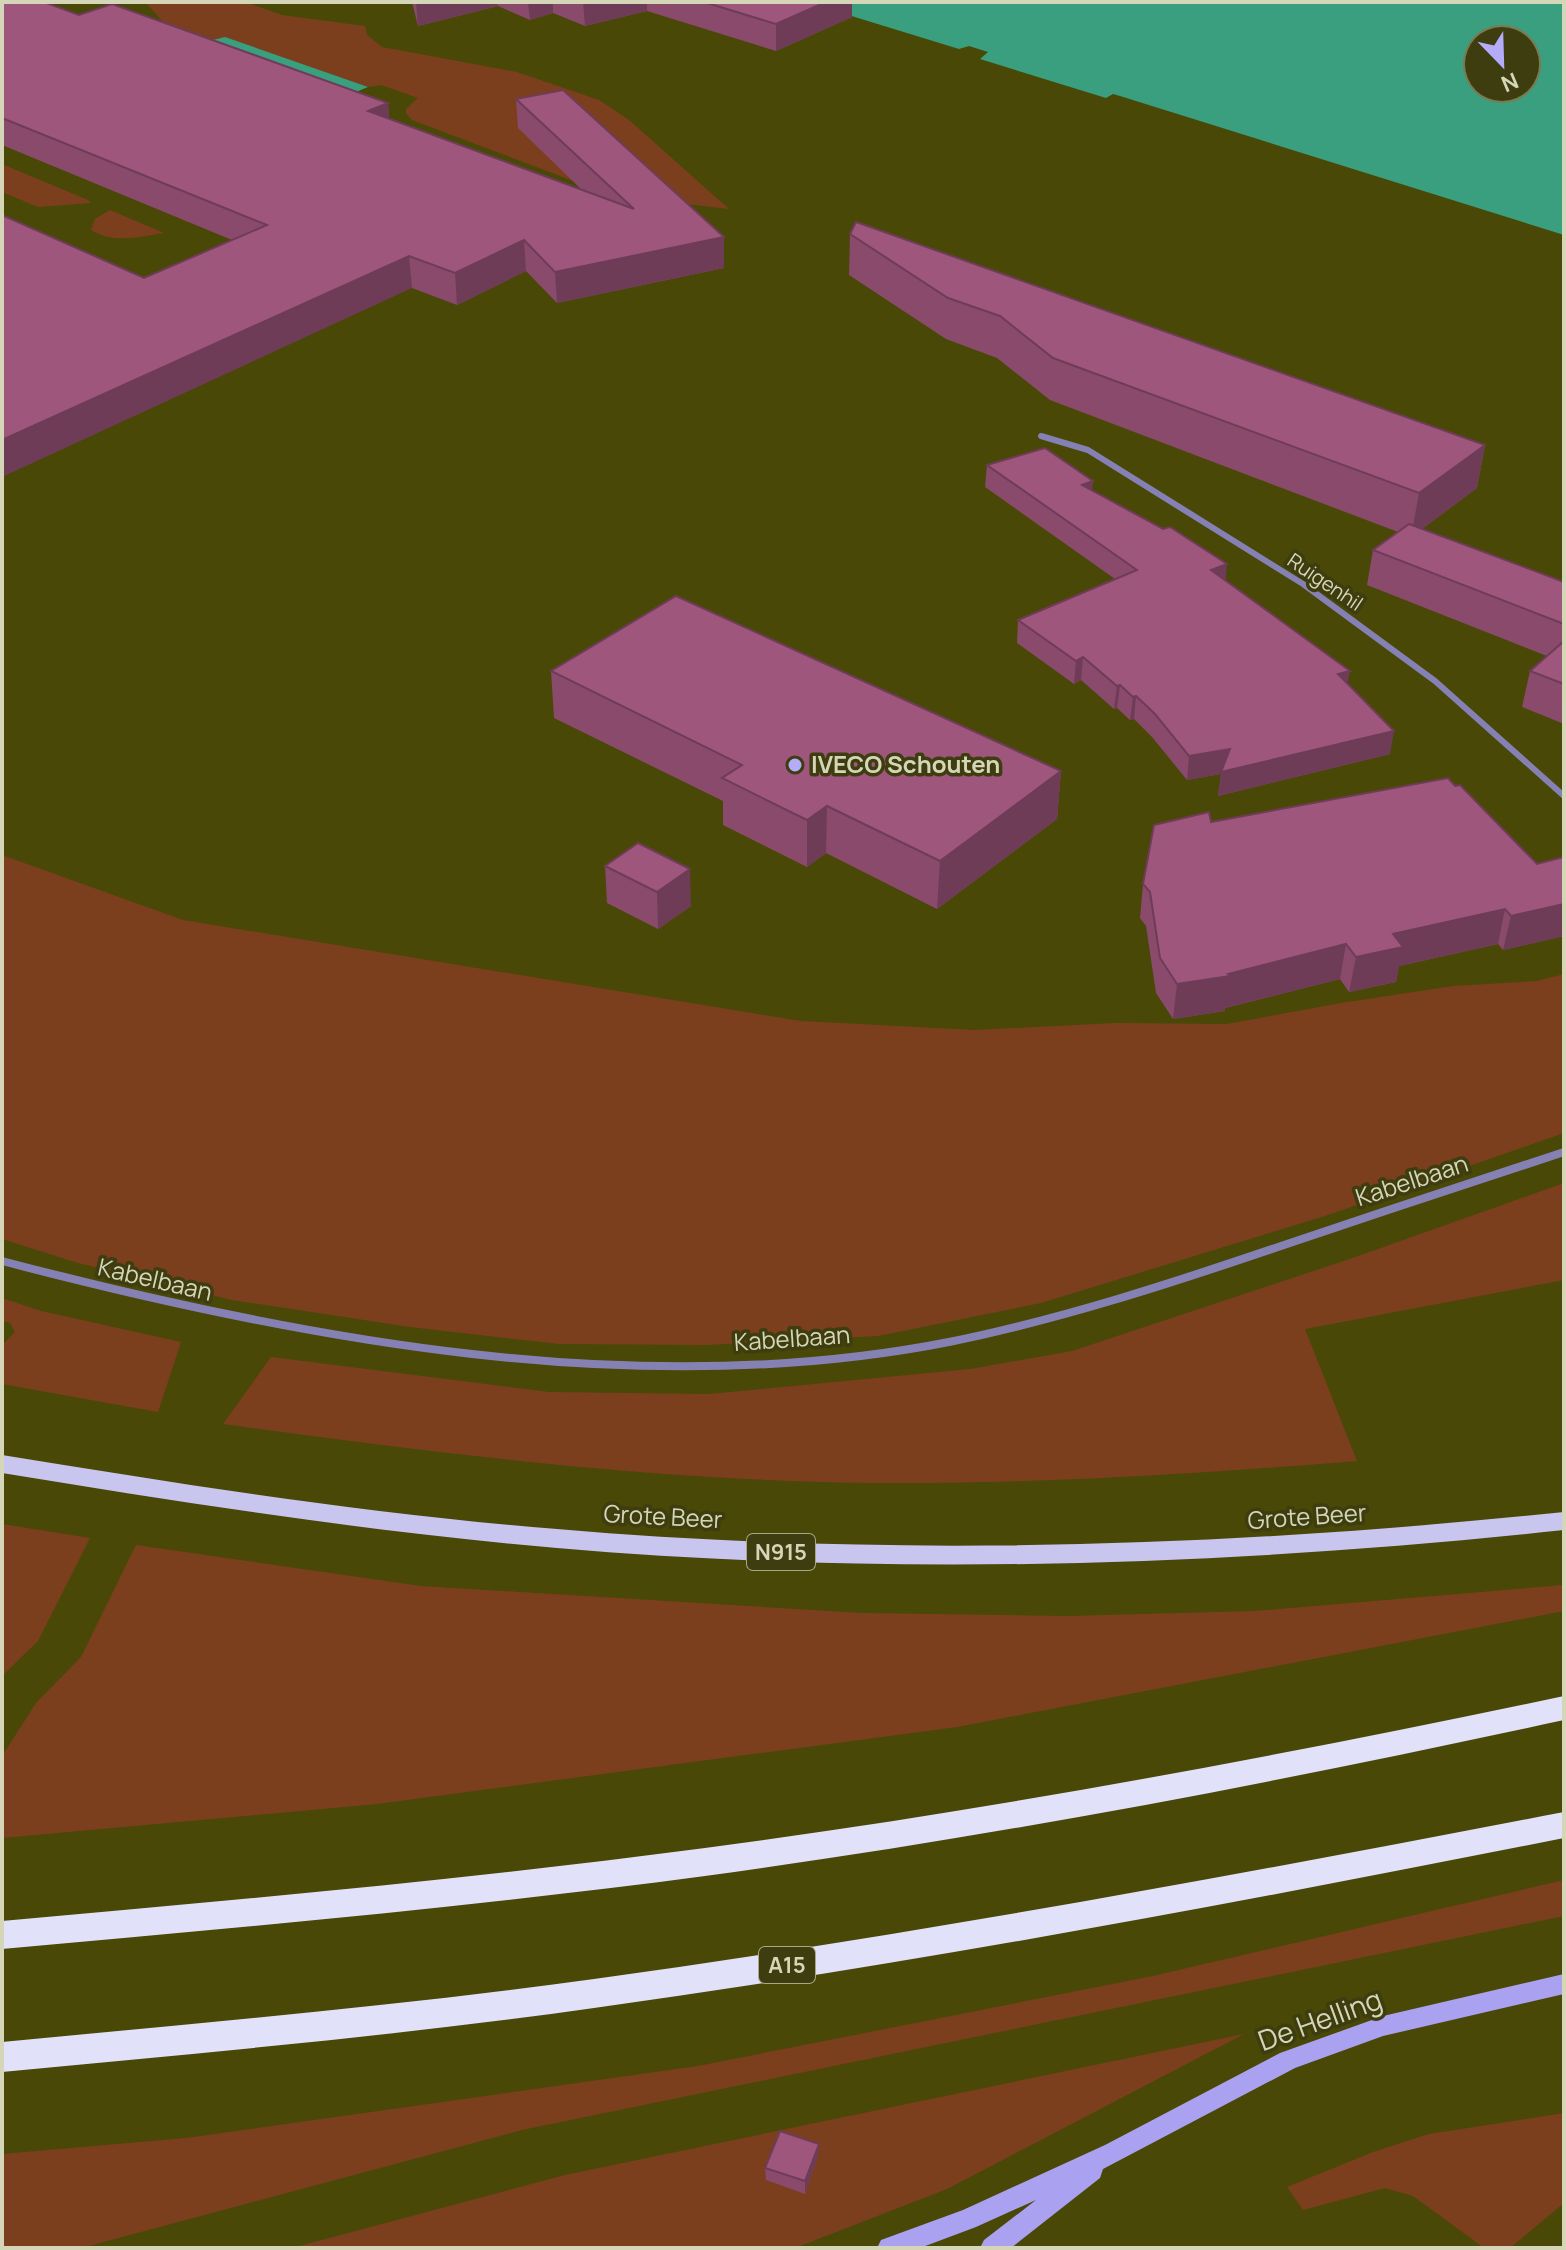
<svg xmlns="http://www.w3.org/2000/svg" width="1566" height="2250" viewBox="0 0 1566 2250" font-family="Manrope,sans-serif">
	<rect width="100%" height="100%" fill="#494807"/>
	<path fill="#7c3f1d" d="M 145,2 L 245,2 L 282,15 L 365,26 L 367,35 L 382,47 L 517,72 L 599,100 L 629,120 L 729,209 L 610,195 L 412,120 L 406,113 L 406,109 L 418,98 L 381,85 L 368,87 L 205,42 L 165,24 Z
		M 2,164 L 88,200 L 91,203 L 38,207 L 2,192 Z
		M 110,210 L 164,233 C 138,237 115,244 91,230 L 95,219 Z
		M 2,855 L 183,920 L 801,1021 L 975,1030 L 1115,1023 L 1227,1024 L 1341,1003 L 1453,986 L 1537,981 L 1564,974 L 1564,1133 L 1325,1216 L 1041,1303 L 878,1336 L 708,1345 L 559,1344 L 410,1327 L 232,1300 L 78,1263 L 2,1239 Z
		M 1564,1183 L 1564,1280 L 1305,1329 L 1357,1461 C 1198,1474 1039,1484 880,1483 C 660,1481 441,1454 223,1424 L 271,1357 L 549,1392 L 709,1394 L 970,1369 L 1072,1351 L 1347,1260 Z
		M 2,1298 L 41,1311 L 181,1342 L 158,1412 L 2,1384 L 2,1345 L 15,1332 L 10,1323 L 2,1321 Z
		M 2,1524 L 90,1538 L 38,1641 L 2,1676 Z
		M 136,1545 L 421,1586 L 862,1613 L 1069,1616 L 1255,1611 L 1564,1585 L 1564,1611 L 957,1727 L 377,1804 L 2,1838 L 2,1756 L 36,1703 L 81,1657 Z
		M 1564,1880 L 1564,1916 L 522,2130 L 81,2248 L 2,2248 L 2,2154 L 186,2138 L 698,2066 L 1153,1976 Z
		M 1244,2034 L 947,2189 L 795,2248 L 292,2248 L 565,2175 Z
		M 1564,2113 L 1564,2203 L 1510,2248 L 1484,2248 L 1413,2196 L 1385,2188 L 1303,2210 L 1287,2187 L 1373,2152 L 1429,2134 Z"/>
	<path fill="#3a9f7e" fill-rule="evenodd" d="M 806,2 L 1564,2 L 1564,235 L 1120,96 L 1113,94 L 1106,98 L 980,59 L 988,52 L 969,46 L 959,49 ZM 1478,40 L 1526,40 L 1526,88 L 1478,88 Z
		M 225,37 L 368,87 L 351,94 L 205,42 Z"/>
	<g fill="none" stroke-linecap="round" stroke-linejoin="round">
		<path stroke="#8681b4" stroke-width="6" d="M 1041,436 L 1088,450 L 1303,584 L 1435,681 L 1564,796"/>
		<path stroke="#8681b4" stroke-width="8" d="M 2,1261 C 303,1340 639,1403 949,1342 C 1062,1319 1172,1283 1281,1246 C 1375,1214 1470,1183 1564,1152"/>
		<path fill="#aaa2f1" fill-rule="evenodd" d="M 1564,1974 L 1564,1994 L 1383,2036 L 1295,2068 L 1103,2169 L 1100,2178 L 1011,2248 L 980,2248 L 984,2240 L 1036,2200 L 976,2227 L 920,2248 L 877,2248 L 881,2240 L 963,2210 L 1105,2145 L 1280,2053 L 1383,2016 Z"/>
		<path fill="#c8c5ee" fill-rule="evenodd" d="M 2,1455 C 186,1485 370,1514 557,1529 C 893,1558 1229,1547 1564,1512 L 1564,1530 C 1229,1566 893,1577 557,1548 C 370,1532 186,1503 2,1473 Z"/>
		<path fill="#e2e1fa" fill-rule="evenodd" d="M 1564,1696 L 1564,1720 C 1279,1782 993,1837 705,1876 C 471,1907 237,1928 2,1949 L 2,1921 C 236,1900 471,1879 705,1848 C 993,1810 1279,1756 1564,1696 Z
			M 1564,1812 L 1564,1838 C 1242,1902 919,1963 594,2008 C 397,2036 200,2053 2,2072 L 2,2042 C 200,2023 397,2006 594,1979 C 919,1934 1242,1874 1564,1812 Z"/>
	</g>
	<path fill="#894a6c" d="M 2,2 L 79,15 L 388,103 L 389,119 L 583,191 L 518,128 L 516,99 L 724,268 L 557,303 L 526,271 L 457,305 L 412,288 L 232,240 L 2,145 Z
		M 412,2 L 852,2 L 852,17 L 776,51 L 647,11 L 585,26 L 553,13 L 530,20 L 498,6 L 418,26 Z
		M 850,234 L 1485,445 L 1477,488 L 1422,529 L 1564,582 L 1564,724 L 1522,707 L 1530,671 L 1547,656 L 1367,585 L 1373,550 L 1398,532 L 1050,400 L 997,358 L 946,339 L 849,275 Z
		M 987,465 L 1092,491 L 1225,580 L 1348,684 L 1390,754 L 1218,796 L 1221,774 L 1187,780 L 1152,737 L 1134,719 L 1130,720 L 1117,708 L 1114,709 L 1081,680 L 1074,684 L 1017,643 L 1018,620 L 1115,579 L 985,487 Z
		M 551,671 L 1061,771 L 1057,819 L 937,909 L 826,853 L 807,867 L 723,825 L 723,801 L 554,718 Z
		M 1455,786 L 1537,864 L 1564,857 L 1564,936 L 1503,950 L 1498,944 L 1399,966 L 1396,982 L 1349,992 L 1340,979 L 1225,1008 L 1225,1011 L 1173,1019 L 1156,993 L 1146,926 L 1140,918 L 1143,884 L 1211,822 Z
		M 605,866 L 691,906 L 658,929 L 607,903 Z
		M 818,2156 L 805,2194 L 766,2180 L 765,2168 Z"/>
	<path fill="#6f3c58" d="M 416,2 L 497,2 L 498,6 L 418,26 Z
		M 528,2 L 553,2 L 553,13 L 530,20 Z
		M 583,2 L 647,2 L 647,11 L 585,26 Z
		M 826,2 L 852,2 L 852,17 L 776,51 L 776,24 Z
		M 388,103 L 391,133 L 368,111 Z
		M 724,237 L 724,268 L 557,303 L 555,272 Z
		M 524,240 L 526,271 L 457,305 L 455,273 Z
		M 409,256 L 412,288 L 2,477 L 2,440 Z
		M 1485,445 L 1477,488 L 1411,537 L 1419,493 Z
		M 1093,481 L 1091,503 L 1082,485 Z
		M 1227,564 L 1225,586 L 1211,570 Z
		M 1083,657 L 1081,680 L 1074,684 L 1076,661 Z
		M 1350,671 L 1346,694 L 1338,674 Z
		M 1120,685 L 1117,708 L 1114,709 L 1117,686 Z
		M 1136,696 L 1134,719 L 1130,720 L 1133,697 Z
		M 1394,731 L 1390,754 L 1218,796 L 1221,774 L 1187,780 L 1189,756 L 1230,749 Z
		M 1061,771 L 1057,819 L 937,909 L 940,861 Z
		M 827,806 L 826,853 L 807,867 L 807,820 Z
		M 690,869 L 691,906 L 658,929 L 657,892 Z
		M 1564,904 L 1564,936 L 1503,950 L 1511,916 Z
		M 1505,909 L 1498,944 L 1399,966 L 1396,982 L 1349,992 L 1356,957 L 1393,934 Z
		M 1346,944 L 1340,979 L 1225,1008 L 1225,1011 L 1173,1019 L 1177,984 L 1228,974 Z
		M 819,2144 L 818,2156 L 805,2194 L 805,2181 Z"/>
	<path fill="#9f567d" stroke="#6f3c58" stroke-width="2" d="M 2,2 L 44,2 L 79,15 L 112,4 L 388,103 L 368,111 L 634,209 L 516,99 L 563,90 L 724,237 L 555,272 L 524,240 L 455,273 L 409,256 L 2,440 L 2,215 L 144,278 L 267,225 L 2,118 Z
		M 704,2 L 826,2 L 776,24 Z
		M 856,222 L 1485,445 L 1419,493 L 1053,358 L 1000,316 L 948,298 L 850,234 Z
		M 1045,448 L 1093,481 L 1082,485 L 1163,529 L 1170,527 L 1227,564 L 1211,570 L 1350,671 L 1338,674 L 1394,731 L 1221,772 L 1230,749 L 1189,756 L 1155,714 L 1136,696 L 1133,697 L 1120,685 L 1117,686 L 1083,657 L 1076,661 L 1018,620 L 1137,570 L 987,465 Z
		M 1409,524 L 1564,582 L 1564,624 L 1373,550 Z
		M 676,596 L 1061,771 L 940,861 L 827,806 L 807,820 L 722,778 L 742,765 L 551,671 Z
		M 1564,641 L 1564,684 L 1530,671 Z
		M 1448,778 L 1455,786 L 1460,785 L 1537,864 L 1564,857 L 1564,904 L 1511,916 L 1505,909 L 1393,934 L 1403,947 L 1356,957 L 1346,944 L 1228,974 L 1230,976 L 1177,984 L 1160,958 L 1150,892 L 1143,884 L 1154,825 L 1209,812 L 1211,822 Z
		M 638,843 L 690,869 L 657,892 L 605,866 Z
		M 780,2131 L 819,2144 L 805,2181 L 765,2168 Z"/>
	<circle fill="#b4acf9" stroke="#3e3d0f" stroke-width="3" cx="795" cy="765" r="8"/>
	<g text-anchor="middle" stroke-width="7" stroke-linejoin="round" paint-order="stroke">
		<g font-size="20" fill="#d5d6b8" stroke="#3e3d0f">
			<text transform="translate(1325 582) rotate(34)" y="7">Ruigenhil</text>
		</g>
		<g fill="#3e3d0f" stroke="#a8a885" stroke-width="2">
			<rect x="747" y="1534" width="68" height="36" rx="6"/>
			<rect x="759" y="1947" width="56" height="36" rx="6"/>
		</g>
		<g font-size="22" font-weight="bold" fill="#d5d6b8">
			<text x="781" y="1560">N915</text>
			<text x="787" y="1973">A15</text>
		</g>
		<g font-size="24" font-weight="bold" fill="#d5d6b8" stroke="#3e3d0f" text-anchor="start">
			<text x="811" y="773">IVECO Schouten</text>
		</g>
		<g font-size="24" fill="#d5d6b8" stroke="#3e3d0f">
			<text transform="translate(1412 1181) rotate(-18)" y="8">Kabelbaan</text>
			<text transform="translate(155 1280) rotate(13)" y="8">Kabelbaan</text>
			<text transform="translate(792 1339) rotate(-4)" y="8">Kabelbaan</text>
			<text transform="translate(663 1517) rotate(3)" y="8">Grote Beer</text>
			<text transform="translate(1307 1517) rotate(-4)" y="8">Grote Beer</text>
		</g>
		<g font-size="28" fill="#d5d6b8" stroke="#3e3d0f">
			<text transform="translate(1320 2020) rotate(-20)" y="10">De Helling</text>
		</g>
	</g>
	<rect width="1566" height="2250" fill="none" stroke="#d5d6b8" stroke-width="8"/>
	<g transform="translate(1502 64) rotate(157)"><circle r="38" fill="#3e3d0f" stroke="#7a7a53" stroke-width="2"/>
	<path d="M0-6L14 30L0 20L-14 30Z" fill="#b4acf9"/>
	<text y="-12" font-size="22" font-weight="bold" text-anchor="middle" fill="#d5d6b8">N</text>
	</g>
</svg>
